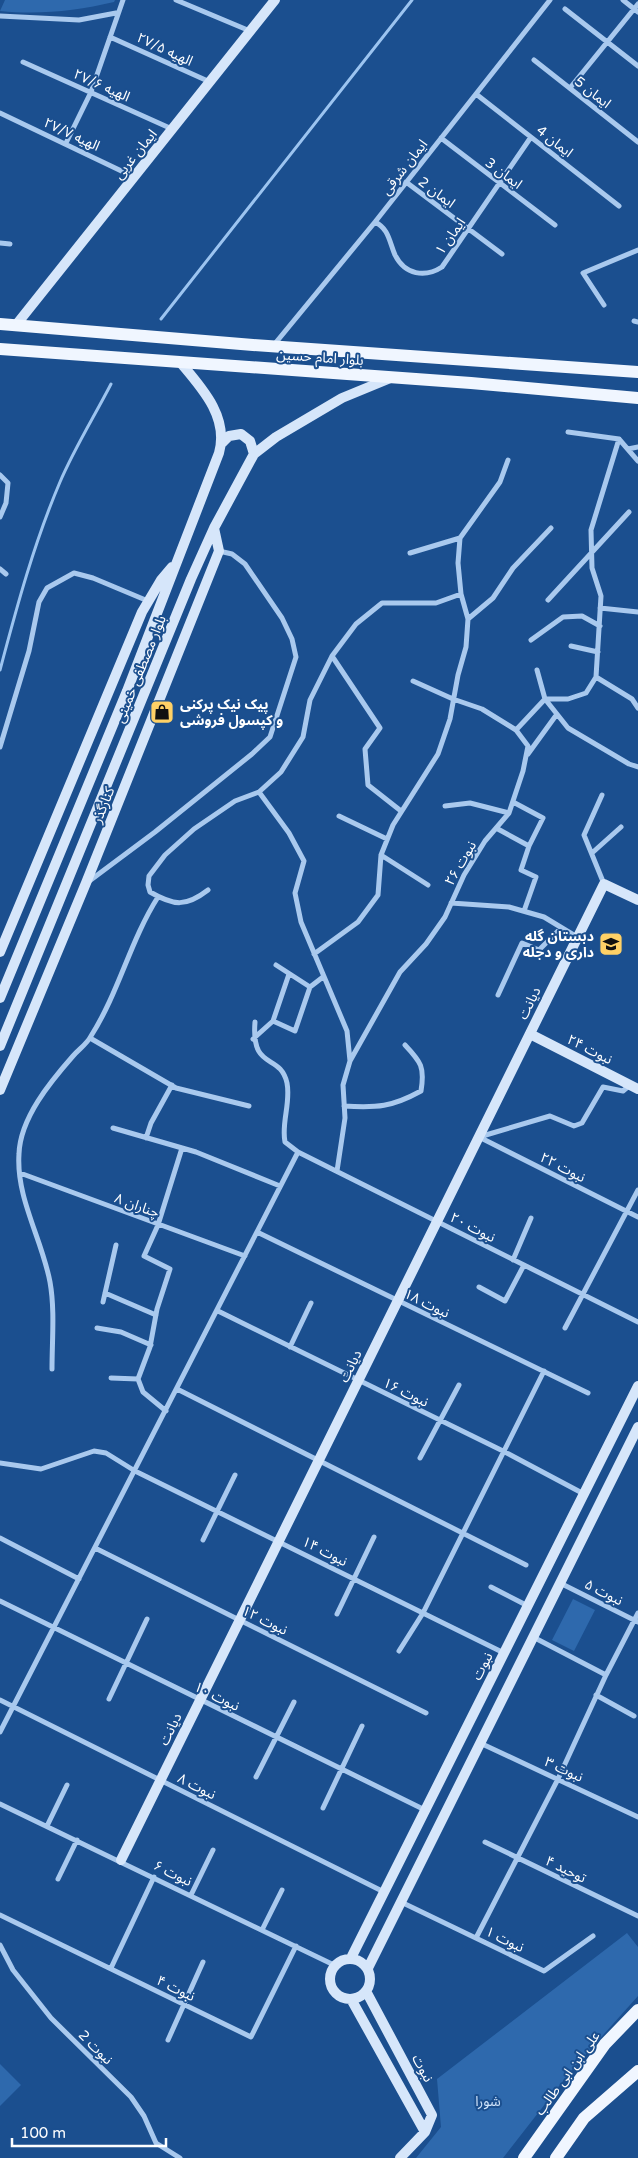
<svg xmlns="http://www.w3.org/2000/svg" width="638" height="2158" viewBox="0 0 638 2158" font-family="'Varela Round','Noto Sans Arabic',sans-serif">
	<rect width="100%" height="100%" fill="#1b4f8f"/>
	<path fill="#2e69ad" d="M 5,0 L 115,0 L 114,2 C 76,11 39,15 0,11 Z
		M 573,1599 L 595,1610 L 574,1651 L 552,1640 Z
		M 627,1933 L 638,1947 L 638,1996 L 570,2072 L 503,2158 L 416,2158 L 441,2127 L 437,2079 Z
		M 0,2064 L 21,2085 L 0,2106 Z"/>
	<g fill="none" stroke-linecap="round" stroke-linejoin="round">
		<path stroke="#9cc4f0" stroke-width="3" d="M 161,319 L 412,0
			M 0,670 C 17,606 34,543 60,482 C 74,449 94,417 111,384"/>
		<path stroke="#a9c9ee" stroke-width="5" d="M 176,0 L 250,31
			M 623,0 L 638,12
			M 565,9 L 638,66
			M 0,16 L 79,20 L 116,13
			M 110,37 L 210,82
			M 534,60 L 638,142
			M 23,62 L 172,129
			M 570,88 L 638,4
			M 476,94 L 619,206
			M 0,113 L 134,177
			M 441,138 L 555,225
			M 66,143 L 91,92 L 123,0
			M 406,182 L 502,254
			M 375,222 C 389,229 389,241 395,255 C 405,275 425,278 442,267 L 531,137
			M 0,243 L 10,244
			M 604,305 L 583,273 L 638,250
			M 634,321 L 638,322
			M 273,346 L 375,222 L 550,0
			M 568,432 L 619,439 L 638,461
			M 628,449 L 638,447
			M 0,475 L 8,483 L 6,503 L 0,517
			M 410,553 L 460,538
			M 0,569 L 6,574
			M 548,600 L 629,512
			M 600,608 L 638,612
			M 468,619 L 493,598 L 513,568 L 551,528
			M 531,640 L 563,617 L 582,616 L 600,626
			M 571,646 L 598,652
			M 332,656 L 380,728 L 365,749 L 368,785 L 401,811
			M 537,670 L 545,699 L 568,728 L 629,764 L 638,767
			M 596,677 L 632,699 L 638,708
			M 516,730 L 545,699 L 568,699 L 586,693 L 596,677 L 601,596 L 592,568 L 591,530 L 619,439
			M 0,747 L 29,651 L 39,602 L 47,588 L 74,573 L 93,578 L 148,601
			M 528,754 L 557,714
			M 259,792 L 289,833 L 304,861 L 295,893 L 301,922 L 347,1031 L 350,1061 L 343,1085 L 345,1118 L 337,1171
			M 602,795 L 584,835 L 604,884
			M 513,802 L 543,818 L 529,846
			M 445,806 L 470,803 L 509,813
			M 339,816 L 387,839
			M 496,828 L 529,846 L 521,870 L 536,877 L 524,911
			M 592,853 L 621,827
			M 381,855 L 428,885
			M 88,882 L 155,832 L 252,754 L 270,737 L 296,657 L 292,639 L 282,618 L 245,564 L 232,554 L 219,551
			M 208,890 C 186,907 174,906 150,892 L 148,885 L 149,876 L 165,855 L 194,829 L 235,801 L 259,792 L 281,772 L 303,737 L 310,700 L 332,656 L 356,624 L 382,603 L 436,603 L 461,594
			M 451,903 L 509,907 L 544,917 L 577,937
			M 314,954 L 358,922 L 378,895 L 381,855 L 393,825 L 438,754 L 450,719 L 458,675 L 466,647 L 468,619 L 461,594 L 458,563 L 460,538 L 500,482 L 508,460
			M 276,965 L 310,987 L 323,977
			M 498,995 L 522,943 L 539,950 L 561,928
			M 273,1021 L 295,1031 L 310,987
			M 255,1022 C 251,1072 280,1052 287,1083 C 291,1103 281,1123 285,1142 L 298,1152 L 638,1322
			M 90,1038 L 176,1088 L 249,1106
			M 253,1039 L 273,1021 L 289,974
			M 350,1061 L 400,972 L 426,944 L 445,917 L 464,875 L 485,841 L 509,813 L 523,771 L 528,746 L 516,730 L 482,709 L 453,699 L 413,681
			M 344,1106 C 377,1108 392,1107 421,1091 C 425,1067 421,1062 405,1045
			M 113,1128 L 196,1152 L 280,1186
			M 479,1137 L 550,1116 L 574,1126 L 582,1123 L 603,1087 L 623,1091 L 630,1085
			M 479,1137 L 638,1217
			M 146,1138 L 151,1123 L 172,1085
			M 20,1173 L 245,1256
			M 257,1232 L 588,1393
			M 513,1260 L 531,1218
			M 479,1287 L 505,1301 L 524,1265
			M 105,1293 L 156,1315
			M 103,1302 L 116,1245
			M 218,1311 L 503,1451 L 584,1494
			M 97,1328 L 121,1332 L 151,1345
			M 565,1328 L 638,1190
			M 290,1347 L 311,1303
			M 52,1369 C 52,1340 55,1310 50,1282 C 42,1239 16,1198 19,1154 C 20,1118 51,1081 73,1056 C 79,1049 87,1044 91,1036 C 119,992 130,941 158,897
			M 111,1378 L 138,1379
			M 177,1389 L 526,1565
			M 166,1411 L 143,1392 L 138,1379 L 150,1347 L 157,1309 L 170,1269 L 144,1256 L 158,1225 L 182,1148
			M 420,1458 L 459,1385
			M 0,1463 L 41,1469 L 94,1451 L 106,1453 L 135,1471 L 504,1653
			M 0,1538 L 79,1579
			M 203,1540 L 235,1475
			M 95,1548 L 426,1713
			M 560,1583 L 638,1622
			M 491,1587 L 528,1606
			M 0,1601 L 425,1810
			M 337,1614 L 374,1537
			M 533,1637 L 606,1675
			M 399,1651 L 423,1613 L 544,1371
			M 596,1695 L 634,1716
			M 109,1699 L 147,1619
			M 0,1700 L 384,1892
			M 0,1732 L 298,1152
			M 480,1743 L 638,1817
			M 256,1777 L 294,1702
			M 0,1804 L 334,1965
			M 323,1808 L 362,1726
			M 47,1826 L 67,1785
			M 485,1842 L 638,1916
			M 58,1879 L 77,1840
			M 191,1895 L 213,1850
			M 401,1902 L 544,1971 L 593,1936
			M 0,1915 L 251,2037 L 296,1946
			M 262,1930 L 282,1890
			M 476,1938 L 558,1779 L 606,1675 L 638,1613
			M 0,1945 L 13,1970 L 51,2018 L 131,2097 L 144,2116 L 156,2143 L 180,2158
			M 111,1968 L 154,1877
			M 168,2040 L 203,1962"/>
		<path stroke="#d6e6fa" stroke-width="10" d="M 16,325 L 275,0
			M 222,443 L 229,436 L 241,434 L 250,441 L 254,454
			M 0,952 L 142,612 L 161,580 L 172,567
			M 0,998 L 127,691 L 219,453 C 229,417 202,388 180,362
			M 530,1034 L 638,1089
			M 0,1046 L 191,579 L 214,528 L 254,454 L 276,437 L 342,398 L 393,377
			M 0,1090 L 86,883 L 219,551 L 214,528
			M 121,1860 L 604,884 L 638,900
			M 351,1958 L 638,1386
			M330 1979a20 20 0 1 1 40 0a20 20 0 1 1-40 0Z
			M 368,1968 L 638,1427
			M 366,1991 L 432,2115 L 425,2132 L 400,2158
			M 351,1999 L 425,2132"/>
		<path stroke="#f0f6ff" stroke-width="12" d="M 0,324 L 253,345 L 638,372
			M 0,349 L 471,383 L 638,398
			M 524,2158 L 605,2044 L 638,2010
			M 556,2158 L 584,2118 L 638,2071"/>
	</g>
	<defs>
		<g id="shop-square" transform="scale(1.25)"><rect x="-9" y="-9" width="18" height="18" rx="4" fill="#ffd166" stroke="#1b4f8f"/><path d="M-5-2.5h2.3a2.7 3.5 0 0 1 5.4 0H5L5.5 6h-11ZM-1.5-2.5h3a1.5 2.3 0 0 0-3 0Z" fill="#111"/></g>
		<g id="school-square" transform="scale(1.25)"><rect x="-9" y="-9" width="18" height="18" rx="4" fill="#ffd166" stroke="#1b4f8f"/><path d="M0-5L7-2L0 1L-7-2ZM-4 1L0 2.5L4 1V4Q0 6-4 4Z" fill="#111"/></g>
	</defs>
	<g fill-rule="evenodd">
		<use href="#shop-square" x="162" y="712"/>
		<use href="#school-square" x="611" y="944"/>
	</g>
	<g text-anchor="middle" stroke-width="4" stroke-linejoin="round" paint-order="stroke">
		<g font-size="14" fill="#fff" stroke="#1b4f8f">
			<text transform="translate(165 49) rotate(25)" y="5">الهیه ۲۷/۵</text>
			<text transform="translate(102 85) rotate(24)" y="5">الهیه ۲۷/۶</text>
			<text transform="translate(593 92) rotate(38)" y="5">ایمان 5</text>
			<text transform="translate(72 134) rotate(25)" y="5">الهیه ۲۷/۷</text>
			<text transform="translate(555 141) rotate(38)" y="5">ایمان 4</text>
			<text transform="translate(135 154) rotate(-51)" y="5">ایمان غربی</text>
			<text transform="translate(404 167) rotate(-52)" y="5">ایمان شرقی</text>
			<text transform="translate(504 173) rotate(37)" y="5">ایمان 3</text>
			<text transform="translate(437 192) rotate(37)" y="5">ایمان 2</text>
			<text transform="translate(450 236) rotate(-55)" y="5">ایمان ۱</text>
			<text transform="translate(320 357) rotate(4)" y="5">بلوار امام حسین</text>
			<text transform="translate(140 669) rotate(-68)" y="5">بلوار مصطفی خمینی</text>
			<text transform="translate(103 805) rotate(-68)" y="5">کنارگذر</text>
			<text transform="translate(460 863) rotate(-60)" y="5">نبوت ۲۶</text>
			<text transform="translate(529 1003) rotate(-64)" y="5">دیانت</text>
			<text transform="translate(590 1049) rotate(27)" y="5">نبوت ۲۴</text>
			<text transform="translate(563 1167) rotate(27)" y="5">نبوت ۲۲</text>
			<text transform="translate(137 1205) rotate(20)" y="5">چناران ۸</text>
			<text transform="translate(473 1227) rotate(27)" y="5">نبوت ۲۰</text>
			<text transform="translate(427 1303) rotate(26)" y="5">نبوت ۱۸</text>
			<text transform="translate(350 1366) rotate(-64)" y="5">دیانت</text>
			<text transform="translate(406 1392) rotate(26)" y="5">نبوت ۱۶</text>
			<text transform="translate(325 1551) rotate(27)" y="5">نبوت ۱۴</text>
			<text transform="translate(604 1592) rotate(27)" y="5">نبوت ۵</text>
			<text transform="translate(265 1620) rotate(26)" y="5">نبوت ۱۲</text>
			<text transform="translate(482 1666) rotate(-63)" y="5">نبوت</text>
			<text transform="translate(217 1696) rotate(26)" y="5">نبوت ۱۰</text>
			<text transform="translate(170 1729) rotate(-64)" y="5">دیانت</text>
			<text transform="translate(564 1769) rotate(25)" y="5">نبوت ۳</text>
			<text transform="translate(197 1786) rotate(27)" y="5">نبوت ۸</text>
			<text transform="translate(566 1869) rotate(26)" y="5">توحید ۴</text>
			<text transform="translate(173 1873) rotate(26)" y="5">نبوت ۶</text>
			<text transform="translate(505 1939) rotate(26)" y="5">نبوت ۱</text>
			<text transform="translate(176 1988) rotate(26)" y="5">نبوت ۴</text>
			<text transform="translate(96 2047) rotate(45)" y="5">نبوت 2</text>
			<text transform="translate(423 2068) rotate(62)" y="5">نبوت</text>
			<text transform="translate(567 2073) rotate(-54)" y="5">علی ابن ابی طالب</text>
		</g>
		<g font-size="14" font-weight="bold" fill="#fff" stroke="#1b4f8f" text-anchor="start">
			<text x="180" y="709">پیک نیک پرکنی<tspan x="180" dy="16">و کپسول فروشی</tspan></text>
			<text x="594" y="941" text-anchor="end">دبستان گله<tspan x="594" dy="16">داری و دجله</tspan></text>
		</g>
		<g font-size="14" fill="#cfe3fa" stroke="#1b4f8f">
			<text x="488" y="2106">شورا</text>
		</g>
	</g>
	<path d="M12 2138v8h154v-8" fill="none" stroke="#ffffff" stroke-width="2.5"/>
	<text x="20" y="2138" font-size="15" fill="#ffffff" stroke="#1b4f8f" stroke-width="4" paint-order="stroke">100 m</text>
</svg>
